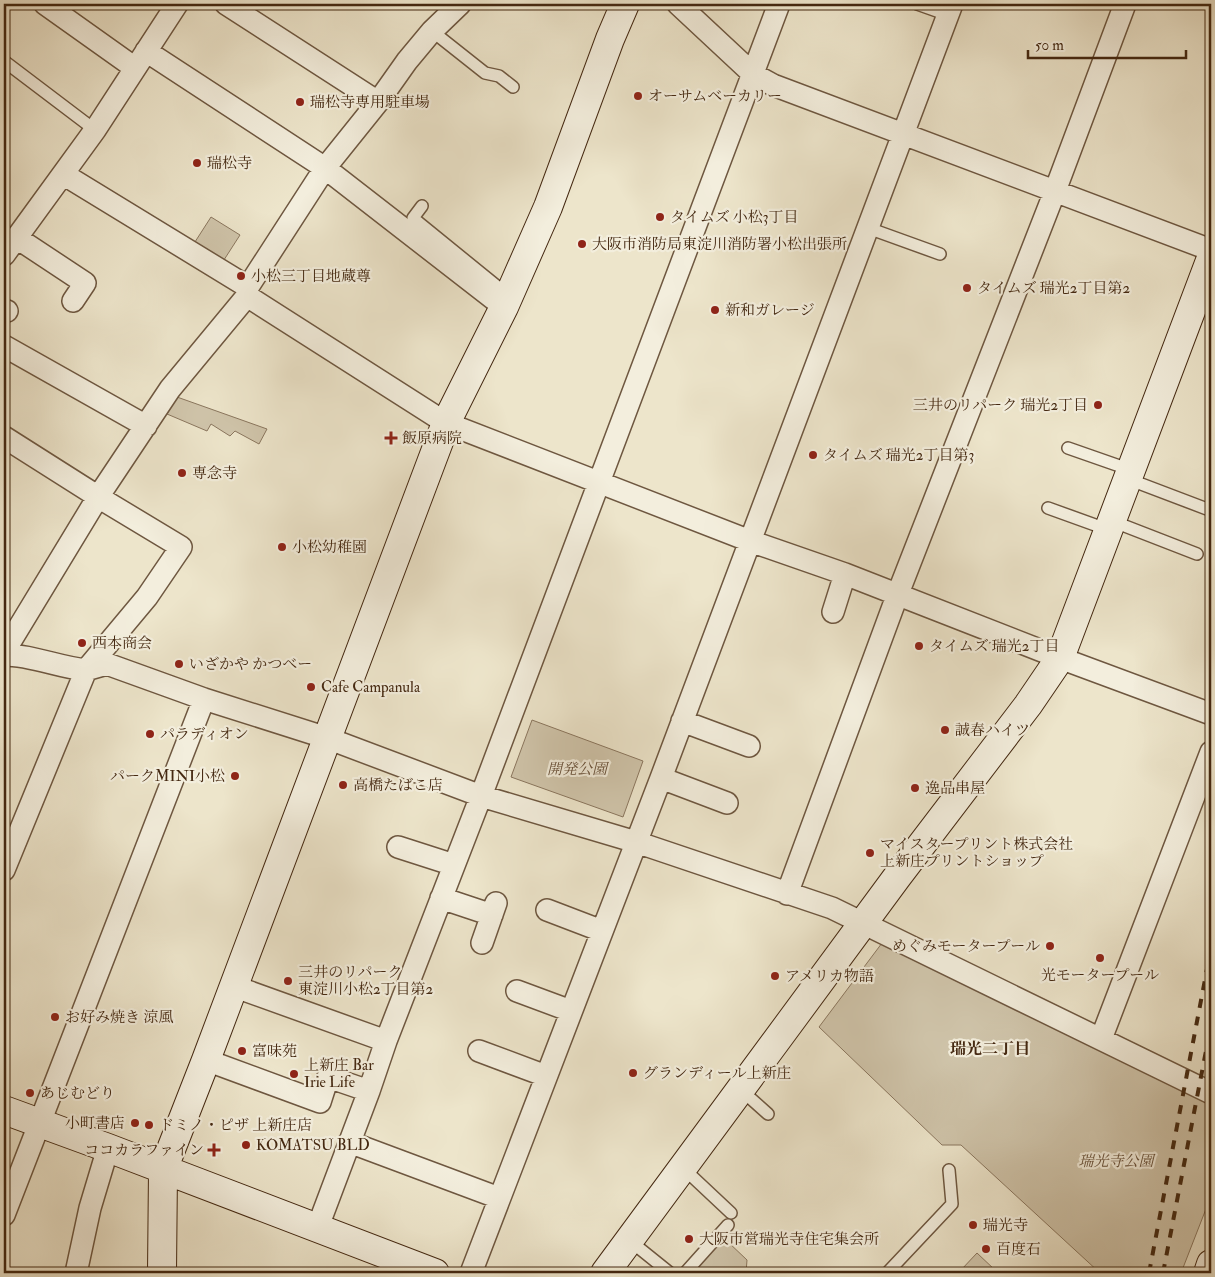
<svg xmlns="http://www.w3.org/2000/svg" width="1215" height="1277" viewBox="0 0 1215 1277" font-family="'IM FELL Double Pica','Noto Serif JP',serif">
	<rect width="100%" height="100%" fill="#ede5cb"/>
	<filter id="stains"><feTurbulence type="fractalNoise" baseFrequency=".004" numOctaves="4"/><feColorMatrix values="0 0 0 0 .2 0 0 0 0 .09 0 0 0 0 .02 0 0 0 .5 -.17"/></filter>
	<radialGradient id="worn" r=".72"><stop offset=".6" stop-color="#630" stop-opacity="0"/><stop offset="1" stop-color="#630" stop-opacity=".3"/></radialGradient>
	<path fill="#d0c5ab" stroke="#8a765e" d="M 211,217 L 240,235 L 222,263 L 193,245 Z
		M 177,397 L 267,429 L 259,444 L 235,431 L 230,436 L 211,424 L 207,431 L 167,414 Z
		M 532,720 L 643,761 L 623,817 L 511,777 Z
		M 882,943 L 1211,1105 L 1211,1196 L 1181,1273 L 1100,1273 L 961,1145 L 942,1145 L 819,1027 Z
		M 727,1241 L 747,1260 L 746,1273 L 702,1273 L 696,1269 L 721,1242 Z
		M 977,1253 L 995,1270 L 992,1273 L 965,1273 L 961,1270 Z"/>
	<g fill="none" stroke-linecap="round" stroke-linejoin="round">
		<g stroke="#6e5740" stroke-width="14">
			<path id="lane" d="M 917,4 L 948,15
				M 432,31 L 485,73 L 499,76 L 513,87
				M 4,61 L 95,130
				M 422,206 L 413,218 L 509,296
				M 868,228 L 940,254
				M 1068,448 L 1131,470
				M 1128,479 L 1207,509
				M 1048,508 L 1109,530
				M 1112,521 L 1197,554
				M 740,1089 L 768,1114
				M 682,1167 L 731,1213
				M 629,1240 L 670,1273
				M 685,1273 L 728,1225
				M 887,1273 L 952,1204 L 949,1170"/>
		</g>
		<g stroke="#6e5740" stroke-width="24">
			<path id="street" d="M 45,4 L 135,68
				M 226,4 L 378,102
				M 678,4 L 753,74 L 773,85 L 1211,250
				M 146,51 L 325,168 L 504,307
				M 63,174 L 248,287
				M 17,238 L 85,283 L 73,301
				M 4,255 L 95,130 L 177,4
				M 247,296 L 446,423 L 750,541 L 845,574 L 1060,658 L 1211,714
				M 4,310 L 7,311
				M 4,346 L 146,426
				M 4,437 L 108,503 L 181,547 L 147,597 L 86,670 C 58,667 32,655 4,655
				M 833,612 L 845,574
				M 4,652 L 98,497 L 170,389 L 247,296 L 248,287 L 325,168 L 378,102 L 407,61 L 432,31 L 460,4
				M 682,721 L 749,746
				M 661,778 L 727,803
				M 398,847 L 454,865
				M 4,870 L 86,670 L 107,664 L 204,699 L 327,738 L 481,796 L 636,842 L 832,908 L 1211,1093
				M 787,894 L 897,596 L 1055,191 L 1125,4
				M 441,898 L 492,915
				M 547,910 L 602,931
				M 482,943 L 496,903
				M 233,986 L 386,1041
				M 517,991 L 571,1011
				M 1101,1039 L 1211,752
				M 479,1051 L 546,1076
				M 206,1060 L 320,1102 L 328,1077 L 369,1091
				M 349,1142 L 499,1198
				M 4,1215 L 204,699
				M 317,1229 L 369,1091 L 386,1041 L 481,796 L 779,4
				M 76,1273 L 90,1208 L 108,1148
				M 471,1273 L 661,778 L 952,4"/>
		</g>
		<g stroke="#442811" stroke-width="30">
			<path id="secondary" d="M 4,1110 L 108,1148 L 435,1273
				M 162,1273 L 163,1170 L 206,1060 L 446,423 L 504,307 L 548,207 L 610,39 L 625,4
				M 605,1273 L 897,877 L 1028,705 L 1060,658 L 1211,258
				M 1208,1273 L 1211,1264"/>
		</g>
		<use href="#lane" stroke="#f3eedd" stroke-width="11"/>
		<use href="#street" stroke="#f3eedd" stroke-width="21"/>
		<use href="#secondary" stroke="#f3eedd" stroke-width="28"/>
		<path stroke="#442811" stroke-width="4" stroke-dasharray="9 9" stroke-linecap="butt" d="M 1149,1273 L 1211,948
			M 1163,1273 L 1211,1025"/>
	</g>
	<g fill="#8f2418" stroke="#f3eedd" stroke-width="2">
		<circle cx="638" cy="96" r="5"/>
		<circle cx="300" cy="102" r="5"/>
		<circle cx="197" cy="163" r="5"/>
		<circle cx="660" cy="217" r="5"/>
		<circle cx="582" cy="244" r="5"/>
		<circle cx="241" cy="276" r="5"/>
		<circle cx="967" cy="288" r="5"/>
		<circle cx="715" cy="310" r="5"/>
		<circle cx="1098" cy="405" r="5"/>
		<path d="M388.5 430.5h5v5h5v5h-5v5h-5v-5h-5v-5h5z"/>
		<circle cx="813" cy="455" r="5"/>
		<circle cx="182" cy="473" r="5"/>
		<circle cx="282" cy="547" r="5"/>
		<circle cx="82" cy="643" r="5"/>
		<circle cx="919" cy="646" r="5"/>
		<circle cx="179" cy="664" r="5"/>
		<circle cx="311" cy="687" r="5"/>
		<circle cx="945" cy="730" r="5"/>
		<circle cx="150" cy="734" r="5"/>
		<circle cx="235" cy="776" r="5"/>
		<circle cx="343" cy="785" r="5"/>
		<circle cx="915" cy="788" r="5"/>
		<circle cx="870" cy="853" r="5"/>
		<circle cx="1050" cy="946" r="5"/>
		<circle cx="1100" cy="958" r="5"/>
		<circle cx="775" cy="976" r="5"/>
		<circle cx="288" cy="981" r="5"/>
		<circle cx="55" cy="1017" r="5"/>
		<circle cx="242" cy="1051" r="5"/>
		<circle cx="633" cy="1073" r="5"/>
		<circle cx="294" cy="1074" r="5"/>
		<circle cx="30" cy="1093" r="5"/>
		<circle cx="135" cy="1123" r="5"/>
		<circle cx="149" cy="1125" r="5"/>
		<circle cx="246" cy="1145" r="5"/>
		<path d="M211.5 1142.5h5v5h5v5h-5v5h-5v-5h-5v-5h5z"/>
		<circle cx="973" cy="1225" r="5"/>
		<circle cx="689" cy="1239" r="5"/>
		<circle cx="986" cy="1249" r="5"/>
	</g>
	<g text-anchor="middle" stroke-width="4.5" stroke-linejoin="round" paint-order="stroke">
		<g font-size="15" fill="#442811" stroke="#f3eedd" text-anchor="start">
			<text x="648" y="101">オーサムベーカリー</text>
			<text x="310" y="107">瑞松寺専用駐車場</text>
			<text x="207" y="168">瑞松寺</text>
			<text x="670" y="222">タイムズ 小松3丁目</text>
			<text x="592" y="249">大阪市消防局東淀川消防署小松出張所</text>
			<text x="251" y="281">小松三丁目地蔵尊</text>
			<text x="977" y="293">タイムズ 瑞光2丁目第2</text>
			<text x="725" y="315">新和ガレージ</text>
			<text x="1088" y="410" text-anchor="end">三井のリパーク 瑞光2丁目</text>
			<text x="402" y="443">飯原病院</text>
			<text x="823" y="460">タイムズ 瑞光2丁目第3</text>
			<text x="192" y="478">専念寺</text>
			<text x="292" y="552">小松幼稚園</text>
			<text x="92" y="648">西本商会</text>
			<text x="929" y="651">タイムズ 瑞光2丁目</text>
			<text x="189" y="669">いざかや かつべー</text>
			<text x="321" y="692">Cafe Campanula</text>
			<text x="955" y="735">誠春ハイツ</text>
			<text x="160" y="739">パラディオン</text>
			<text x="225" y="781" text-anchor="end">パークMINI小松</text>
			<text x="353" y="790">高橋たばこ店</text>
			<text x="925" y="793">逸品串屋</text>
			<text x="880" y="849">マイスタープリント株式会社<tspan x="880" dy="17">上新庄プリントショップ</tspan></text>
			<text x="1040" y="951" text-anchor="end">めぐみモータープール</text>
			<text x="298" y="977">三井のリパーク<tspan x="298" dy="17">東淀川小松2丁目第2</tspan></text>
			<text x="1100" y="980" text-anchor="middle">光モータープール</text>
			<text x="785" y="981">アメリカ物語</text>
			<text x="65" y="1022">お好み焼き 涼風</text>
			<text x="252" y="1056">富味苑</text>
			<text x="304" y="1070">上新庄 Bar<tspan x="304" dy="17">Irie Life</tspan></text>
			<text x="643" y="1078">グランディール上新庄</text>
			<text x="40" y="1098">あじむどり</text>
			<text x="125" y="1128" text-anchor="end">小町書店</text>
			<text x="159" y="1130">ドミノ・ピザ 上新庄店</text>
			<text x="256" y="1150">KOMATSU BLD</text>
			<text x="204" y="1155" text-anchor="end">ココカラファイン</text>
			<text x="983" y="1230">瑞光寺</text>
			<text x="699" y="1244">大阪市営瑞光寺住宅集会所</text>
			<text x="996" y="1254">百度石</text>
		</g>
		<g font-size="15" font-style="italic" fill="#674f38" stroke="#f3eedd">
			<text x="577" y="774">開発公園</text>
			<text x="1116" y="1166">瑞光寺公園</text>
		</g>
		<g font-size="16" font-weight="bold" fill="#442811" stroke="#f3eedd">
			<text x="990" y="1054">瑞光二丁目</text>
		</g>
	</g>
	<rect width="1215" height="1277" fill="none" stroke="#ede5cb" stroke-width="20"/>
	<rect x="5" y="5" width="1205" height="1267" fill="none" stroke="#442811" stroke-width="2.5"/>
	<rect x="10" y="10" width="1195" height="1257" fill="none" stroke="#442811"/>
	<path d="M1028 50v8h158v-8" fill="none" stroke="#442811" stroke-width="2.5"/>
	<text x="1035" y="50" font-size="15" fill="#442811" stroke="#f3eedd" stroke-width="4" paint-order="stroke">50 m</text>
	<rect width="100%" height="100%" filter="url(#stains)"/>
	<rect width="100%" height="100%" fill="url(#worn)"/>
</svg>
